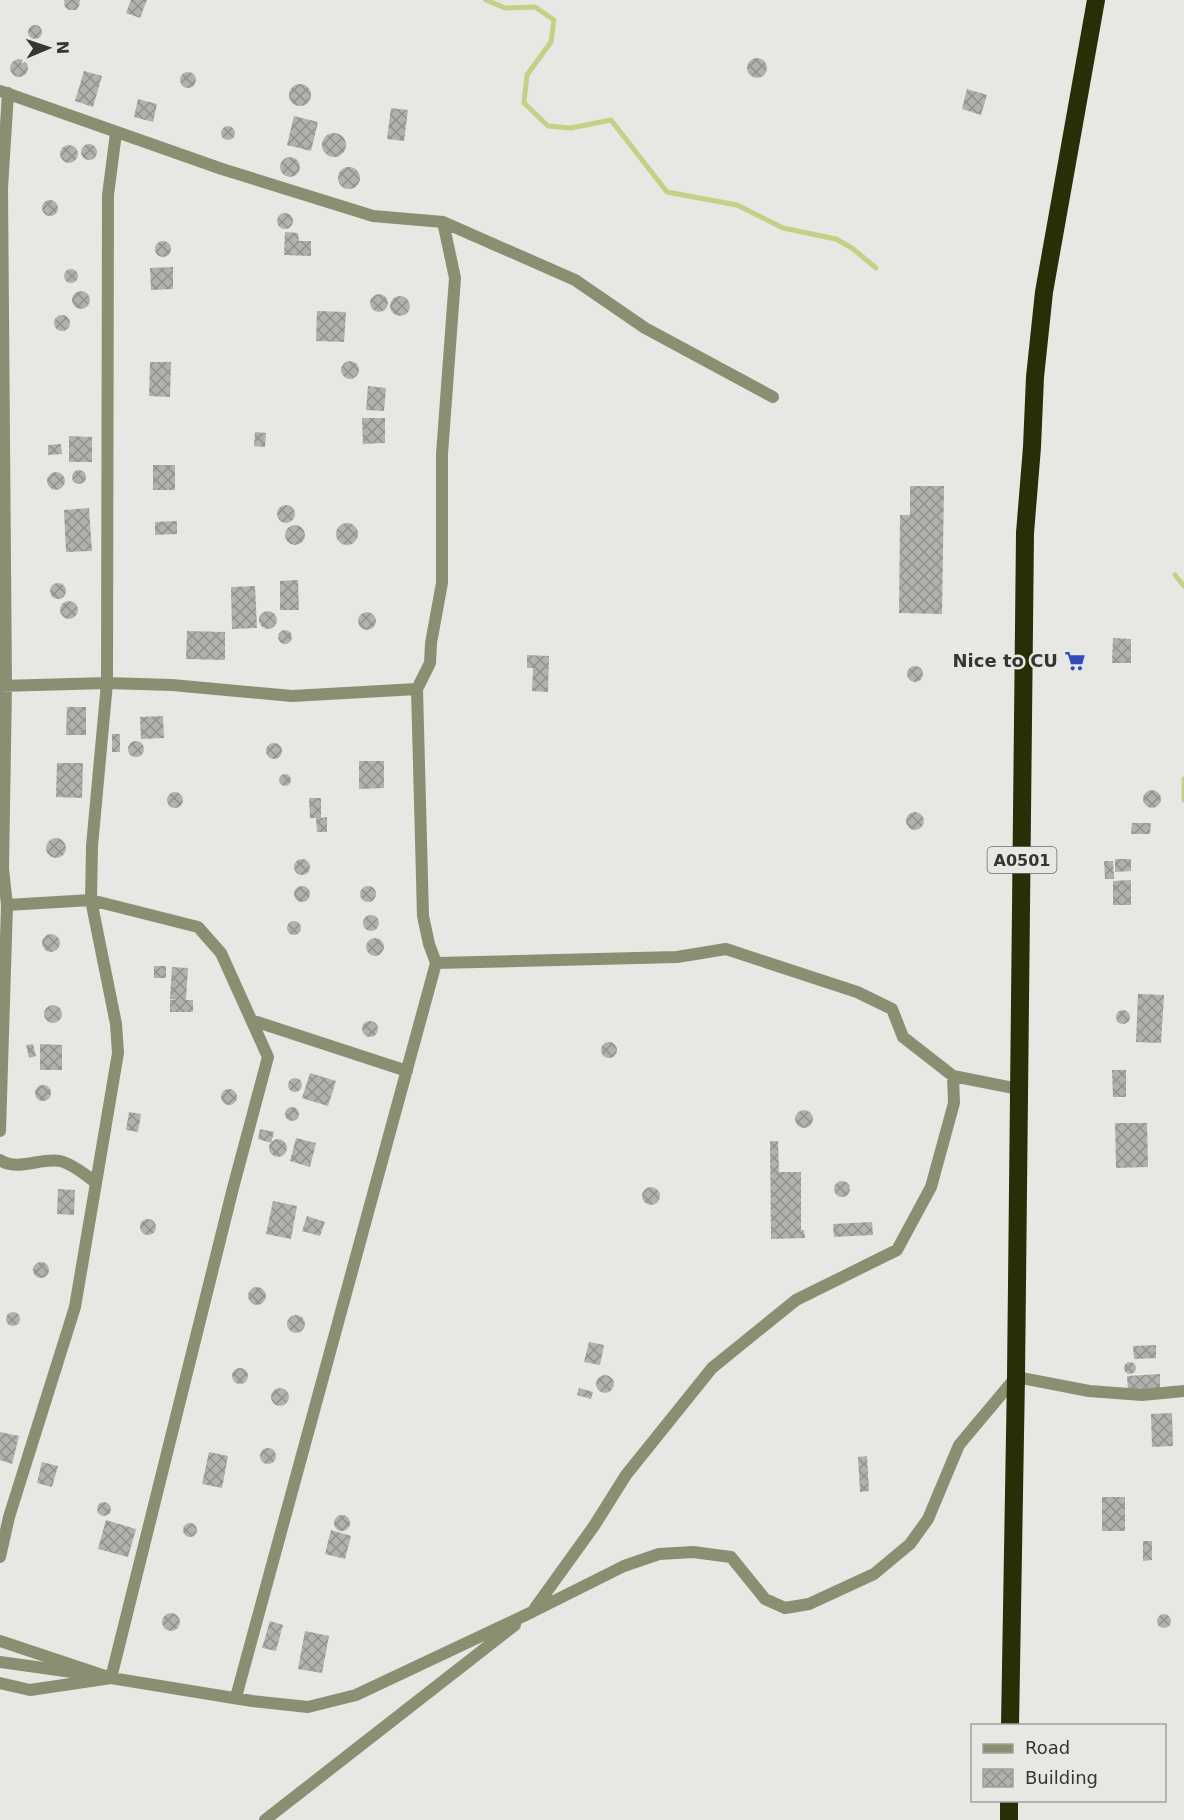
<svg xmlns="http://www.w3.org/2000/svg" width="1184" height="1820" viewBox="0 0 1184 1820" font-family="'DejaVu Sans',sans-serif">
	<defs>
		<pattern id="building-cross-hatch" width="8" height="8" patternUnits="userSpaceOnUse" patternTransform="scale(1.5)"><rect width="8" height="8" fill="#afb1ac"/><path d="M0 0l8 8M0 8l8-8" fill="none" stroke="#8f918d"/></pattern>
	</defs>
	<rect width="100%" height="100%" fill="#e7e8e3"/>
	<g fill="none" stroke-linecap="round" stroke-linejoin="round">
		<path stroke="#c2d186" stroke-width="5" d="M 486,0 L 505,8 L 535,7 L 554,20 L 551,42 L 527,75 L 524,103 L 548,126 L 571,128 L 611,120 L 667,192 L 737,205 L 783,228 L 836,239 L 852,248 L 876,268
			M 1175,575 L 1184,586
			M 1184,779 L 1184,800"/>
	</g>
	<path fill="url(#building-cross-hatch)" d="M 64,0 L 80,0 L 79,6 L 76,10 L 69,10 L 65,7 Z
		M 131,0 L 147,0 L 140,18 L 126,13 Z
		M28 32a7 7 0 1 1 14 0a7 7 0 1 1-14 0Z
		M747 68a10 10 0 1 1 20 0a10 10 0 1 1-20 0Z
		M10 68a9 9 0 1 1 18 0a9 9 0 1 1-18 0Z
		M 84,71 L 102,76 L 93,107 L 75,101 Z
		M180 80a8 8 0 1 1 16 0a8 8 0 1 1-16 0Z
		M289 95a11 11 0 1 1 22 0a11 11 0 1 1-22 0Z
		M 967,89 L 987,95 L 981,115 L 962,109 Z
		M 138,99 L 157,104 L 153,122 L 134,117 Z
		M 391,108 L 408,110 L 404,141 L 387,139 Z
		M 294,116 L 318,122 L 311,151 L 287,145 Z
		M221 133a7 7 0 1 1 14 0a7 7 0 1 1-14 0Z
		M322 145a12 12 0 1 1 24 0a12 12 0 1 1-24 0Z
		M81 152a8 8 0 1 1 16 0a8 8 0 1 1-16 0Z
		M60 154a9 9 0 1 1 18 0a9 9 0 1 1-18 0Z
		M280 167a10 10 0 1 1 20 0a10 10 0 1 1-20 0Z
		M338 178a11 11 0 1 1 22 0a11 11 0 1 1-22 0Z
		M42 208a8 8 0 1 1 16 0a8 8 0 1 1-16 0Z
		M277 221a8 8 0 1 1 16 0a8 8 0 1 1-16 0Z
		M 285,232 L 298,233 L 299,241 L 311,241 L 311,256 L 284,255 Z
		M155 249a8 8 0 1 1 16 0a8 8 0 1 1-16 0Z
		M 173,267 L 173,289 L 151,290 L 150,268 Z
		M64 276a7 7 0 1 1 14 0a7 7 0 1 1-14 0Z
		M72 300a9 9 0 1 1 18 0a9 9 0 1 1-18 0Z
		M370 303a9 9 0 1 1 18 0a9 9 0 1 1-18 0Z
		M390 306a10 10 0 1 1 20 0a10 10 0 1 1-20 0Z
		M 317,311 L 346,312 L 344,342 L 316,341 Z
		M54 323a8 8 0 1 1 16 0a8 8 0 1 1-16 0Z
		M341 370a9 9 0 1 1 18 0a9 9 0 1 1-18 0Z
		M 150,362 L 171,362 L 170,397 L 149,396 Z
		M 368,386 L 386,388 L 384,411 L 366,410 Z
		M 362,418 L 385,418 L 385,443 L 363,444 Z
		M 255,432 L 266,433 L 265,447 L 254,446 Z
		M 69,436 L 92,437 L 92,462 L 69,462 Z
		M 61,444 L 62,454 L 48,455 L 48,445 Z
		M 153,465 L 175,465 L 175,490 L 153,490 Z
		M72 477a7 7 0 1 1 14 0a7 7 0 1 1-14 0Z
		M47 481a9 9 0 1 1 18 0a9 9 0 1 1-18 0Z
		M 910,486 L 944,486 L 942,614 L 899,613 L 900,515 L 910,515 Z
		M277 514a9 9 0 1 1 18 0a9 9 0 1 1-18 0Z
		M 89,508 L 92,551 L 66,552 L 64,510 Z
		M 177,521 L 177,534 L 155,535 L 155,522 Z
		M336 534a11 11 0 1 1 22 0a11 11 0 1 1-22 0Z
		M285 535a10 10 0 1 1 20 0a10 10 0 1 1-20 0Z
		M 298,580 L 299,610 L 280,610 L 280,581 Z
		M50 591a8 8 0 1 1 16 0a8 8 0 1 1-16 0Z
		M 255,586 L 257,628 L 232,629 L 231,587 Z
		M60 610a9 9 0 1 1 18 0a9 9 0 1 1-18 0Z
		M259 620a9 9 0 1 1 18 0a9 9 0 1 1-18 0Z
		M358 621a9 9 0 1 1 18 0a9 9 0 1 1-18 0Z
		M278 637a7 7 0 1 1 14 0a7 7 0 1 1-14 0Z
		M 187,631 L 225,632 L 225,660 L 186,659 Z
		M 1113,638 L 1131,639 L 1131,663 L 1112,663 Z
		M 527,655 L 549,656 L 548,692 L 532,691 L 533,668 L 527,668 Z
		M907 674a8 8 0 1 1 16 0a8 8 0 1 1-16 0Z
		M 67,707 L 86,707 L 86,735 L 66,735 Z
		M 163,716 L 164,738 L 141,739 L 140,717 Z
		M 112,734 L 120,734 L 120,752 L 112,752 Z
		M128 749a8 8 0 1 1 16 0a8 8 0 1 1-16 0Z
		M266 751a8 8 0 1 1 16 0a8 8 0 1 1-16 0Z
		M 359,761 L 384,761 L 384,788 L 359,789 Z
		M 57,763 L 83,763 L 82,798 L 56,797 Z
		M279 780a6 6 0 1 1 12 0a6 6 0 1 1-12 0Z
		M1143 799a9 9 0 1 1 18 0a9 9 0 1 1-18 0Z
		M167 800a8 8 0 1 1 16 0a8 8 0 1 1-16 0Z
		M 309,798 L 321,798 L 321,818 L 327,817 L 327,832 L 317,832 L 316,818 L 310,818 Z
		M906 821a9 9 0 1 1 18 0a9 9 0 1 1-18 0Z
		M 1132,823 L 1151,823 L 1150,834 L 1131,834 Z
		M46 848a10 10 0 1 1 20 0a10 10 0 1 1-20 0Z
		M294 867a8 8 0 1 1 16 0a8 8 0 1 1-16 0Z
		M 1115,859 L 1131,859 L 1131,871 L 1115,872 Z
		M 1104,861 L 1113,861 L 1114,879 L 1105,879 Z
		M 1131,880 L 1131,905 L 1113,905 L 1113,881 Z
		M360 894a8 8 0 1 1 16 0a8 8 0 1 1-16 0Z
		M294 894a8 8 0 1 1 16 0a8 8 0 1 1-16 0Z
		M363 923a8 8 0 1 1 16 0a8 8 0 1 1-16 0Z
		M287 928a7 7 0 1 1 14 0a7 7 0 1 1-14 0Z
		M42 943a9 9 0 1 1 18 0a9 9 0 1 1-18 0Z
		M366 947a9 9 0 1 1 18 0a9 9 0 1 1-18 0Z
		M 154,966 L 166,966 L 166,978 L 154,978 Z
		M 172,967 L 188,968 L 186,1000 L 193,1000 L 193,1012 L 170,1012 L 170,1000 L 178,1000 L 170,999 Z
		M 1138,994 L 1164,995 L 1161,1043 L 1136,1042 Z
		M44 1014a9 9 0 1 1 18 0a9 9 0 1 1-18 0Z
		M1116 1017a7 7 0 1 1 14 0a7 7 0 1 1-14 0Z
		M362 1029a8 8 0 1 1 16 0a8 8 0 1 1-16 0Z
		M601 1050a8 8 0 1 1 16 0a8 8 0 1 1-16 0Z
		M 33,1044 L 36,1056 L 29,1058 L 26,1045 Z
		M 40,1044 L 62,1045 L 62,1070 L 40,1070 Z
		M 1112,1070 L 1126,1070 L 1126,1097 L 1113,1097 Z
		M 310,1073 L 336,1081 L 328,1106 L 302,1098 Z
		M288 1085a7 7 0 1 1 14 0a7 7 0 1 1-14 0Z
		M35 1093a8 8 0 1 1 16 0a8 8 0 1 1-16 0Z
		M221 1097a8 8 0 1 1 16 0a8 8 0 1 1-16 0Z
		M285 1114a7 7 0 1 1 14 0a7 7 0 1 1-14 0Z
		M795 1119a9 9 0 1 1 18 0a9 9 0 1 1-18 0Z
		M 129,1112 L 141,1114 L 138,1132 L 126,1130 Z
		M 1115,1123 L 1147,1123 L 1148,1167 L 1116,1168 Z
		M 260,1129 L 274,1132 L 271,1143 L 258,1139 Z
		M 296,1138 L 316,1143 L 310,1167 L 290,1161 Z
		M269 1148a9 9 0 1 1 18 0a9 9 0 1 1-18 0Z
		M 770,1141 L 778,1141 L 779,1172 L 801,1172 L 801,1230 L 804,1230 L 805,1238 L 771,1239 Z
		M834 1189a8 8 0 1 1 16 0a8 8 0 1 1-16 0Z
		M642 1196a9 9 0 1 1 18 0a9 9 0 1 1-18 0Z
		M 58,1189 L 75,1190 L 74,1215 L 57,1214 Z
		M 273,1201 L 297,1206 L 291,1239 L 266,1234 Z
		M 307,1216 L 325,1222 L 320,1236 L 302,1231 Z
		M140 1227a8 8 0 1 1 16 0a8 8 0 1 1-16 0Z
		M 872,1222 L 873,1235 L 834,1237 L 833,1224 Z
		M33 1270a8 8 0 1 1 16 0a8 8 0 1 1-16 0Z
		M248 1296a9 9 0 1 1 18 0a9 9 0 1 1-18 0Z
		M6 1319a7 7 0 1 1 14 0a7 7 0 1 1-14 0Z
		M287 1324a9 9 0 1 1 18 0a9 9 0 1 1-18 0Z
		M 589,1342 L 604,1345 L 600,1365 L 584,1362 Z
		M 1156,1345 L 1156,1358 L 1134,1359 L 1133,1346 Z
		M1124 1368a6 6 0 1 1 12 0a6 6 0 1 1-12 0Z
		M232 1376a8 8 0 1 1 16 0a8 8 0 1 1-16 0Z
		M 1160,1374 L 1160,1388 L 1128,1390 L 1127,1376 Z
		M596 1384a9 9 0 1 1 18 0a9 9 0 1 1-18 0Z
		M 579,1388 L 593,1392 L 591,1399 L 577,1395 Z
		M271 1397a9 9 0 1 1 18 0a9 9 0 1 1-18 0Z
		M 1172,1413 L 1173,1446 L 1152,1447 L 1151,1414 Z
		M 0,1432 L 19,1436 L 12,1464 L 0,1460 Z
		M260 1456a8 8 0 1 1 16 0a8 8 0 1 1-16 0Z
		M 209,1452 L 228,1456 L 222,1488 L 202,1484 Z
		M 867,1456 L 869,1491 L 860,1492 L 858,1457 Z
		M 42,1462 L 58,1466 L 52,1487 L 37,1483 Z
		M 1102,1497 L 1125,1497 L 1125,1531 L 1102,1531 Z
		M97 1509a7 7 0 1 1 14 0a7 7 0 1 1-14 0Z
		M334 1523a8 8 0 1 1 16 0a8 8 0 1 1-16 0Z
		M 106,1520 L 136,1529 L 128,1557 L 98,1549 Z
		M183 1530a7 7 0 1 1 14 0a7 7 0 1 1-14 0Z
		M 331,1530 L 351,1536 L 345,1559 L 325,1554 Z
		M 1143,1541 L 1152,1541 L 1152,1560 L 1143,1561 Z
		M162 1622a9 9 0 1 1 18 0a9 9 0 1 1-18 0Z
		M1157 1621a7 7 0 1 1 14 0a7 7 0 1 1-14 0Z
		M 270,1621 L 283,1625 L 276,1651 L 262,1648 Z
		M 305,1631 L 329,1636 L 322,1673 L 298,1669 Z"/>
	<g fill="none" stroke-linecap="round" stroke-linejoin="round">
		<path stroke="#899071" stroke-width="12" d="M 0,91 L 222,169 L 373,216 L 443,222 L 575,280 L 645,328 L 773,397
			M 0,686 L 107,683 L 172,685 L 292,696 L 417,689 L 430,663 L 431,643 L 442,583 L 442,454 L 455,278 L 443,222
			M 436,963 L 677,957 L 726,949 L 857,992 L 892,1009 L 903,1037 L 953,1076 L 1019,1089
			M 251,1020 L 407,1071
			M 0,1131 L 7,905 L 3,869 L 6,686 L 2,188 L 8,93
			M 0,1160 C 18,1172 41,1157 60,1161 C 70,1163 88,1176 96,1183
			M 0,1557 L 9,1517 L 75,1307 L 118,1053 L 116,1024 L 91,900 L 92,846 L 107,683 L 108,195 L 116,133
			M 535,1608 L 594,1526 L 626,1475 L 712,1368 L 796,1300 L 897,1250 L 931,1187 L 954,1103 L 953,1076
			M 0,1641 L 111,1678 L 252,1701 L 308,1707 L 356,1695 L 532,1612 L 624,1566 L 659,1554 L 693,1552 L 731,1557 L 765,1599 L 785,1608 L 809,1604 L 874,1574 L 910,1544 L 928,1519 L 959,1445 L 1016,1377 L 1089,1391 L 1142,1395 L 1184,1391
			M 0,1662 L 79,1673
			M 0,1683 L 30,1690 L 111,1678 L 233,1188 L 268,1057 L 221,953 L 198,927 L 91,900 L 7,905
			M 236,1697 L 436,963 L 429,944 L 423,916 L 417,689
			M 265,1820 L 515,1625"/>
		<path stroke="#282e06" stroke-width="18" d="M 1010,1726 L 1016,1377 L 1025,533 L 1032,447 L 1035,377 L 1044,292 L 1096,0
			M 1009,1820 L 1009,1800"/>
	</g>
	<defs>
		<g id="supermarket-bare" transform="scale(1.62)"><path d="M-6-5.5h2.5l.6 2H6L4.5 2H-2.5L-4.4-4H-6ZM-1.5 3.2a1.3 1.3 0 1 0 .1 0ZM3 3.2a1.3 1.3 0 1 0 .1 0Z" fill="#304cbd" stroke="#e7e8e3" stroke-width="2.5" paint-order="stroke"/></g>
	</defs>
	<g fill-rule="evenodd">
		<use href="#supermarket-bare" x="1075" y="661"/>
	</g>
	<g text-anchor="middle" stroke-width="5" stroke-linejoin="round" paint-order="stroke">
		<rect fill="#e7e8e3" stroke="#6a6b68" stroke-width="1.5" x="987.5" y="847" width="69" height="26" rx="4.5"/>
		<g font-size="16" font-weight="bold" fill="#353634">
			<text x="1022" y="866">A0501</text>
		</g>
		<g font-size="18" font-weight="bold" fill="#353634" stroke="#e7e8e3" text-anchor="end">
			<text x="1058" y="667">Nice to CU</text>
		</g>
	</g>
	<rect x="971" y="1724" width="195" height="78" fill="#e7e8e3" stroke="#a0a19d" stroke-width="1.5"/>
	<rect x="983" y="1744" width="30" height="9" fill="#899071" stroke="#a0a19d" stroke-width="1.5"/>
	<text x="1025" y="1754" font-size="18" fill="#353634">Road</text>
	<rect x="983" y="1769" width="30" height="18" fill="url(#building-cross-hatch)" stroke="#a0a19d" stroke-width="1.5"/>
	<text x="1025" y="1784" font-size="18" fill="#353634">Building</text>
	<g transform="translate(48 48) rotate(88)" stroke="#e7e8e3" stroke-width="4.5" paint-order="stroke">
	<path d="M0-4.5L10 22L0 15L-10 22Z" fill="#353634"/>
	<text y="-9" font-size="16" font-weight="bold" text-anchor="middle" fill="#353634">N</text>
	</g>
</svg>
